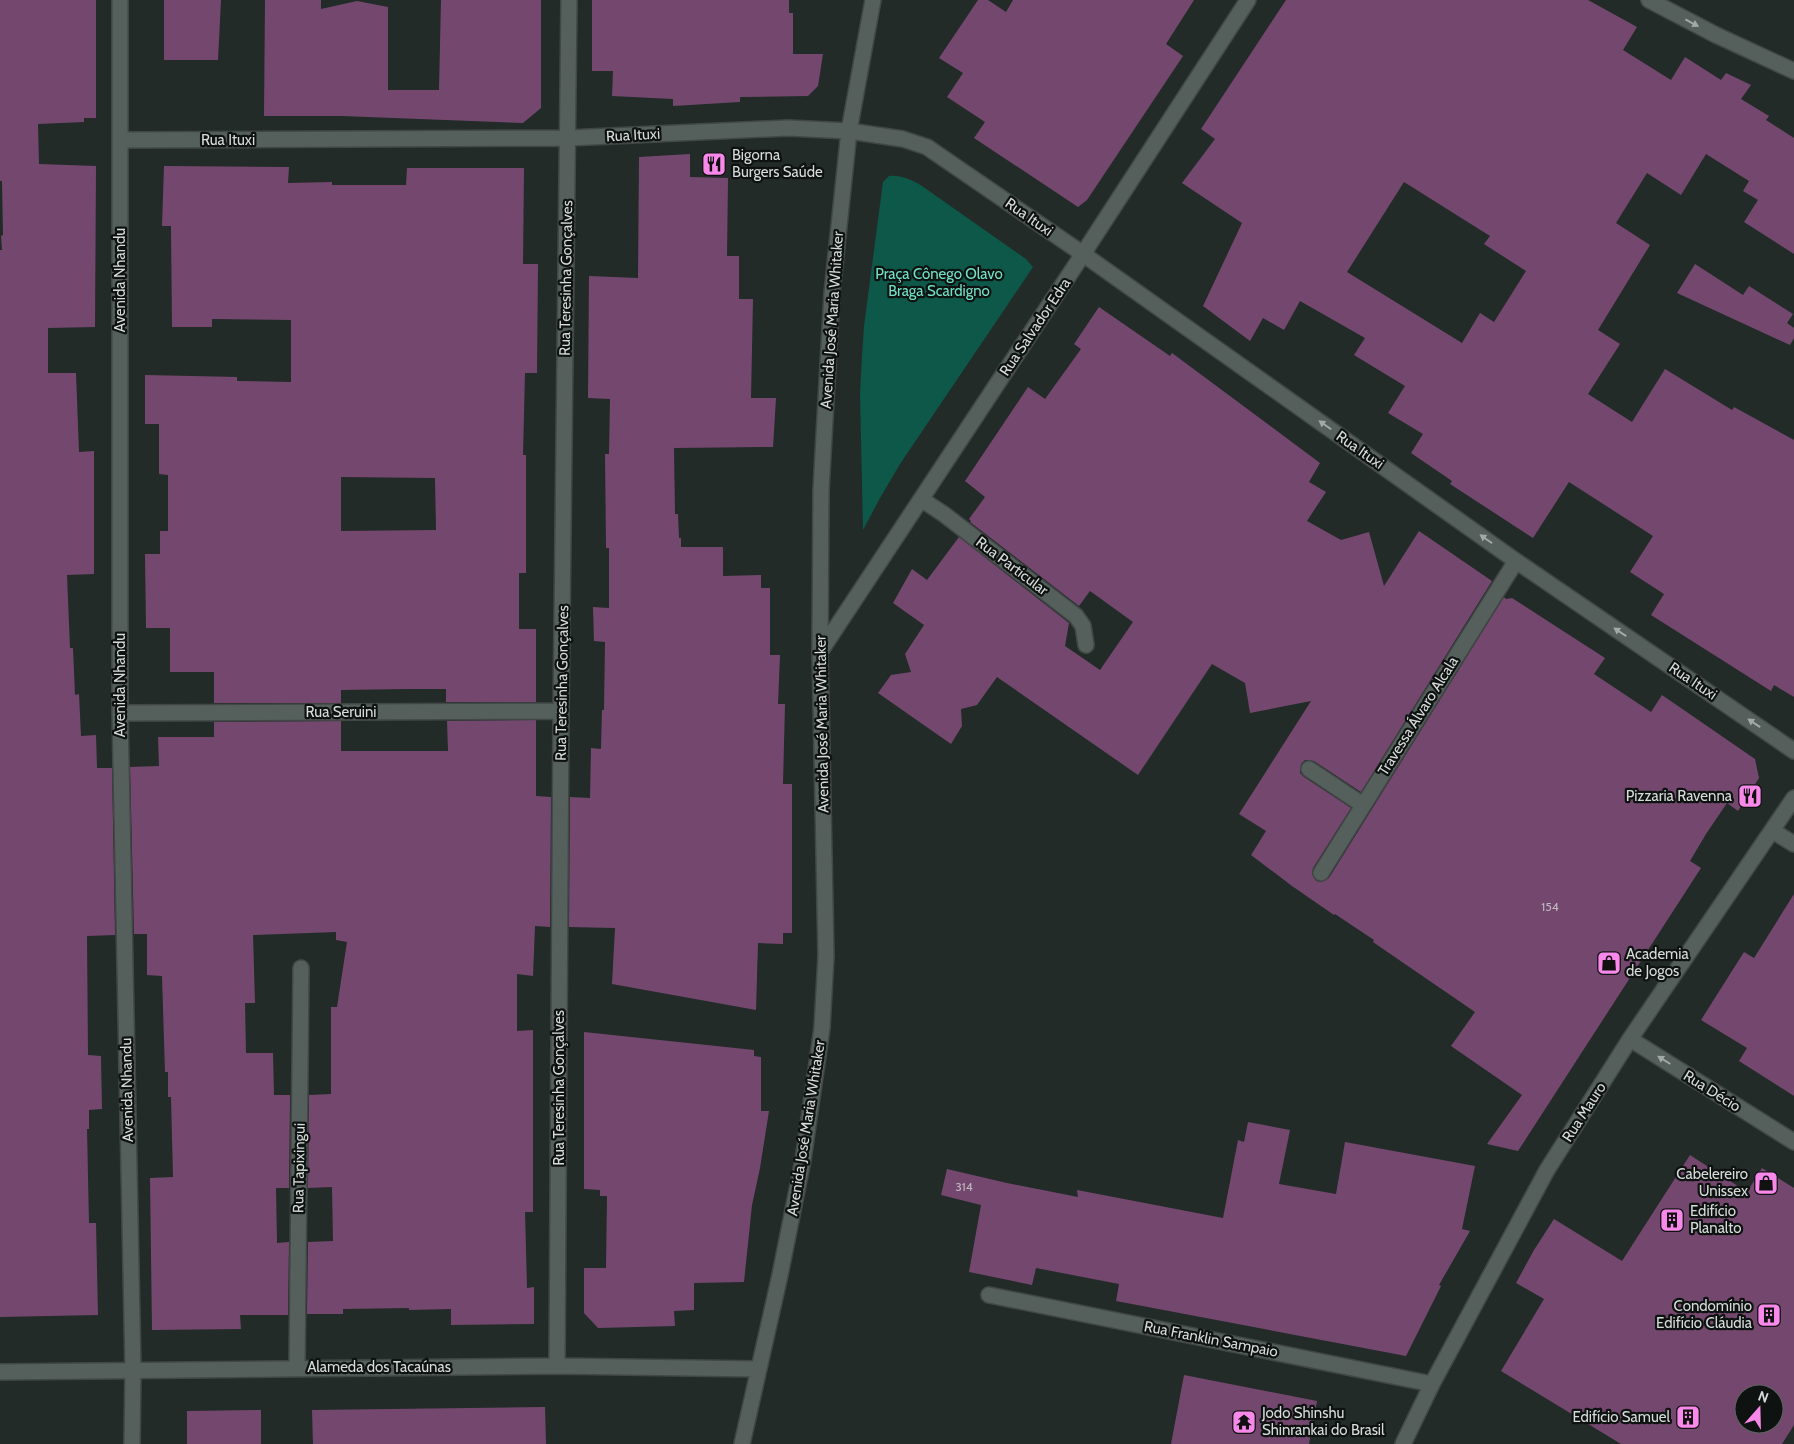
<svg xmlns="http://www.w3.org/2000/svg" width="1794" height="1444" viewBox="0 0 1794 1444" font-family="Cabin,sans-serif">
	<rect width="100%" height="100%" fill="#222b28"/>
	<path fill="#0e5849" d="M 889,176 C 901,175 912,180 922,186 L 1026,259 L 1033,267 L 900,464 L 880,498 L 863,530 L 860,394 L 862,356 L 864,326 L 883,182 Z"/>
	<path fill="#74486e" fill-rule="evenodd" d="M 0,0 L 96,0 L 96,118 L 84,118 L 84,122 L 38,124 L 39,164 L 96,166 L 95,327 L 48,328 L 48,373 L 76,373 L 79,452 L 94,451 L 94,574 L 67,575 L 70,648 L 73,648 L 75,695 L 79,694 L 81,736 L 96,735 L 97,768 L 112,768 L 115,935 L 87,936 L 88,1055 L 101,1056 L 102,1109 L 89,1110 L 89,1129 L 87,1129 L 89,1223 L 96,1223 L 98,1315 L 0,1317 L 0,250 L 2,250 L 1,236 L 3,235 L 2,181 L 0,181 Z
		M 164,0 L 221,0 L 218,60 L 164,60 Z
		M 265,0 L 321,0 L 321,9 L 357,1 L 388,7 L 388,90 L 439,90 L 441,0 L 541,0 L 541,108 L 523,123 L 342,116 L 264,116 Z
		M 592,0 L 789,0 L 789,13 L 793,13 L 793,54 L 823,54 L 818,86 L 808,96 L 740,97 L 740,102 L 673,106 L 673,99 L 612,96 L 613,71 L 592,71 Z
		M 978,0 L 988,0 L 1006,12 L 1013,0 L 1194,0 L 1166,44 L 1183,56 L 1087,200 L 1078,207 L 974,138 L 985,122 L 947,97 L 963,73 L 939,58 Z
		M 1286,0 L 1588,0 L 1637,27 L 1623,50 L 1671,80 L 1685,57 L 1721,80 L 1726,73 L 1751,85 L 1741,99 L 1769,116 L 1766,120 L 1794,138 L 1794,254 L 1744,222 L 1758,200 L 1743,191 L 1749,181 L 1706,154 L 1681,195 L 1647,173 L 1616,223 L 1650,245 L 1598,330 L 1620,344 L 1588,394 L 1632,422 L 1665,369 L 1732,410 L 1734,407 L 1794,440 L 1794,697 L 1774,685 L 1771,691 L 1651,615 L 1664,594 L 1630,572 L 1653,536 L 1569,482 L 1533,538 L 1450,484 L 1452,481 L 1411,453 L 1423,434 L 1388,413 L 1405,386 L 1354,355 L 1365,338 L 1300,301 L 1284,330 L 1263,318 L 1250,341 L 1203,306 L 1242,223 L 1182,183 L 1215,139 L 1201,129 ZM 1404,182 L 1490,236 L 1484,244 L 1526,271 L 1494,322 L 1480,313 L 1462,343 L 1347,272 Z
		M 690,154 L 690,177 L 728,178 L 727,256 L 739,256 L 739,299 L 753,299 L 751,398 L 776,398 L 773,447 L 674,448 L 675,514 L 678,514 L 679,538 L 681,538 L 681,547 L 723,547 L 723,576 L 761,575 L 761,588 L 770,588 L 770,655 L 780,655 L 778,704 L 785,704 L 783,784 L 792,784 L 792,933 L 783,933 L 783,944 L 758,943 L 756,1010 L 612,984 L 615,928 L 569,927 L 570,797 L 590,798 L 591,748 L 601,749 L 602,710 L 604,710 L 605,642 L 594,641 L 593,607 L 609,608 L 609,548 L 606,548 L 605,454 L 609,454 L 610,399 L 588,398 L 589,276 L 638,278 L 639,157 Z
		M 164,166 L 289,167 L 288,183 L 332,182 L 332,185 L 406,185 L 407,168 L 524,168 L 523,264 L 538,264 L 537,373 L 525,373 L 523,455 L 526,455 L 526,573 L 519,573 L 519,629 L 536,629 L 536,702 L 446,702 L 446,689 L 407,689 L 341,690 L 341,703 L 214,703 L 214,672 L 170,672 L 170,628 L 146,628 L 145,554 L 160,554 L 160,531 L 168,531 L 168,475 L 159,474 L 159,424 L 145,424 L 145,375 L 237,377 L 237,381 L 291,382 L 291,320 L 212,319 L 212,327 L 172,327 L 171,226 L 162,226 ZM 341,477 L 435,478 L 436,530 L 341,531 Z
		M 1695,264 L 1743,295 L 1749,286 L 1793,314 L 1787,323 L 1794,328 L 1794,338 L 1790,345 L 1677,293 Z
		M 1099,307 L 1170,356 L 1172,353 L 1320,463 L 1309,482 L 1326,492 L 1307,521 L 1341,540 L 1369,532 L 1384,586 L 1419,531 L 1492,581 L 1361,792 L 1314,761 L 1305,760 L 1301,764 L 1300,773 L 1304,777 L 1351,808 L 1313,868 L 1312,873 L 1316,881 L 1321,882 L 1329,878 L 1504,597 L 1506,599 L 1512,598 L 1605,658 L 1594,674 L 1651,712 L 1662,695 L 1755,759 L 1759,778 L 1738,811 L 1727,803 L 1706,834 L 1690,861 L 1701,868 L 1518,1151 L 1487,1144 L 1522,1095 L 1451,1046 L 1475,1012 L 1386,951 L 1373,942 L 1374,940 L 1335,914 L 1334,915 L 1292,886 L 1251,855 L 1266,831 L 1239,814 L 1311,701 L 1250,713 L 1245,683 L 1212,664 L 1138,775 L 997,677 L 977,705 L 961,709 L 962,726 L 951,744 L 878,693 L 891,675 L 911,672 L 905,654 L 924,625 L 893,603 L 912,569 L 927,580 L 959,537 L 1069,623 L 1065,646 L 1100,670 L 1133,622 L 1090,591 L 1079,606 L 970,522 L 971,521 L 969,519 L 985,497 L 965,481 L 1028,387 L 1045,399 L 1081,349 L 1074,344 Z
		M 536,720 L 536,796 L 551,797 L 550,927 L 535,926 L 533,976 L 517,974 L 517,1031 L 533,1030 L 533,1212 L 525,1212 L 527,1288 L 534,1287 L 534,1324 L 451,1325 L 451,1309 L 409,1310 L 409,1308 L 343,1309 L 343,1314 L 307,1314 L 308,1242 L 333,1241 L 332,1187 L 308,1188 L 309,1095 L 331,1094 L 331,1007 L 337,1007 L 347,942 L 336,940 L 336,932 L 253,935 L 255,1003 L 245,1003 L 246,1053 L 273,1053 L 274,1095 L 290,1095 L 289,1188 L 276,1188 L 277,1243 L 289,1242 L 288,1315 L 240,1315 L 241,1329 L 152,1330 L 150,1178 L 173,1177 L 171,1097 L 168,1097 L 168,1072 L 165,1072 L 162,976 L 147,975 L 147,934 L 134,934 L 130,767 L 159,766 L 158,737 L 214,737 L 214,722 L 341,721 L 341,751 L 448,751 L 447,721 Z
		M 1794,894 L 1794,1096 L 1739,1061 L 1747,1048 L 1701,1020 L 1744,952 L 1754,958 Z
		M 584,1032 L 754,1050 L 754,1056 L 761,1057 L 761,1111 L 769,1111 L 760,1168 L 752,1205 L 744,1282 L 694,1283 L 694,1310 L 674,1311 L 675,1326 L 598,1328 L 584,1313 L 584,1268 L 606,1268 L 607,1196 L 600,1196 L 600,1190 L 584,1189 Z
		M 1248,1122 L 1290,1130 L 1279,1184 L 1336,1194 L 1345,1142 L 1475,1166 L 1462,1229 L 1470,1231 L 1439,1285 L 1441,1286 L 1406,1356 L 1116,1301 L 1119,1284 L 1036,1268 L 1032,1285 L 969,1272 L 981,1205 L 941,1195 L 947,1169 L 1007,1183 L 1078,1197 L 1077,1190 L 1223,1218 L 1238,1140 L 1244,1142 Z
		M 1690,1155 L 1747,1192 L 1762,1168 L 1794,1188 L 1794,1425 L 1782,1444 L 1621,1444 L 1501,1371 L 1544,1299 L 1516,1283 L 1534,1250 L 1554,1219 L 1622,1261 ZM 1744,1394 L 1774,1394 L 1774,1424 L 1744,1424 Z
		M 1184,1375 L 1317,1401 L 1309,1444 L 1171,1444 Z
		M 545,1407 L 546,1444 L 313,1444 L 312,1410 Z
		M 261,1410 L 261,1444 L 187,1444 L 187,1411 Z"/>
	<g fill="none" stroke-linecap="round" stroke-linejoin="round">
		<g stroke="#404745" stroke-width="18">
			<path id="minor" d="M 120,0 L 120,713 L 133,1370 L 132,1444
				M 1649,0 L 1716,35 L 1794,71
				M 120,140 L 568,138 L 788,128 L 849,131 L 903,139 L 927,147 L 1083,254 L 1516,561 L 1794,751
				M 921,499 L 945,515 L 1076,616 L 1083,626 L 1086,645
				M 820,652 L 1083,254 L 1248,0
				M 120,713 L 561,711
				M 1309,769 L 1363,805
				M 1773,831 L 1794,844
				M 1321,873 C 1387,769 1451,664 1516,561
				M 1630,1039 L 1794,1142
				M 989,1295 L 1432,1384
				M 557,1366 L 561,711 L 569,0
				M 297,1368 L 301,968
				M 0,1372 L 557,1366 L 758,1369
				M 742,1444 L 780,1275 L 803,1160 L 822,1028 L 826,956 L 820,652 L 821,490 L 832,293 L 849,131 L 873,0
				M 1403,1444 L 1432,1384 L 1547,1170 L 1630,1039 L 1794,798"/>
		</g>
		<use href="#minor" stroke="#555f5c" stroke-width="15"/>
	</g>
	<defs><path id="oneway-solid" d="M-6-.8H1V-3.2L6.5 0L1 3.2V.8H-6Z" transform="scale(1.25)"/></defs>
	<g fill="#a2aaa8">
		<use href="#oneway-solid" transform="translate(1692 23) rotate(28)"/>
		<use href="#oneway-solid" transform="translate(1325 425) rotate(-145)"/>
		<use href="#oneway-solid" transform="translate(1486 539) rotate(-145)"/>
		<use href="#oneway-solid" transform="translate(1620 632) rotate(-146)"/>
		<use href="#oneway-solid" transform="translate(1754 723) rotate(-146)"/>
		<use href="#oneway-solid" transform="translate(1664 1060) rotate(-148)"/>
	</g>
	<defs>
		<g id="restaurant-square" transform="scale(1.25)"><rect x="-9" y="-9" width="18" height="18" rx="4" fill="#f888e9" stroke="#0e1211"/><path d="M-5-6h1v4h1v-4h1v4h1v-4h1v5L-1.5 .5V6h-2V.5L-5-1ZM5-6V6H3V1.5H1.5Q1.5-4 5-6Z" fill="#111"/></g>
		<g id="shop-square" transform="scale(1.25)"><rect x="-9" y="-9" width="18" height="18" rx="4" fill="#f888e9" stroke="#0e1211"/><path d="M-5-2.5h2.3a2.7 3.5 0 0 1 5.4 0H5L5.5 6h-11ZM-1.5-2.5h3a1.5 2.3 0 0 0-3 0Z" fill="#111"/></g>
		<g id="building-square" transform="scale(1.25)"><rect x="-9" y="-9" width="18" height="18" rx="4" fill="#f888e9" stroke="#0e1211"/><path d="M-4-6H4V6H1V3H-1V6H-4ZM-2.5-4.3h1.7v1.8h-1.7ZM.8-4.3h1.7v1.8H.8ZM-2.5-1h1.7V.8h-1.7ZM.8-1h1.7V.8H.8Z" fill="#111"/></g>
		<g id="temple-square" transform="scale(1.25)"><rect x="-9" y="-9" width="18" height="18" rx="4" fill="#f888e9" stroke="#0e1211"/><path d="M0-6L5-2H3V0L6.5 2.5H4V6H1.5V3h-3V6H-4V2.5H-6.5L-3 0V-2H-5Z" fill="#111"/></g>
	</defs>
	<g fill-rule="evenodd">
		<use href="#restaurant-square" x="714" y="164"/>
		<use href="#restaurant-square" x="1750" y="796"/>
		<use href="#shop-square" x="1609" y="963"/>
		<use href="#shop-square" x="1766" y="1183"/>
		<use href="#building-square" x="1672" y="1220"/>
		<use href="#building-square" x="1769" y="1315"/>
		<use href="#building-square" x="1688" y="1417"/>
		<use href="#temple-square" x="1244" y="1422"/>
	</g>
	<g text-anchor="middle" stroke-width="4.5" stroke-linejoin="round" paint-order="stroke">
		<g font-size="12" fill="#beb7bf">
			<text x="1550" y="911">154</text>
			<text x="964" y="1191">314</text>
		</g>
		<g font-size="15" fill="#d6dcda" stroke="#0e1211">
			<text transform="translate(633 135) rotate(-3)" y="5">Rua Ituxi</text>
			<text x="228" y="145">Rua Ituxi</text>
			<text transform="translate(1029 217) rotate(35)" y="5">Rua Ituxi</text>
			<text transform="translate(566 278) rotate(-89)" y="5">Rua Teresinha Gonçalves</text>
			<text transform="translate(120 280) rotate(-90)" y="5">Avenida Nhandu</text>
			<text transform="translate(832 320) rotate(-86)" y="5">Avenida José Maria Whitaker</text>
			<text transform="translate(1035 327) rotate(-56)" y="5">Rua Salvador Edra</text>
			<text transform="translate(1360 450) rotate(35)" y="5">Rua Ituxi</text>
			<text transform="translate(1012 566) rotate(37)" y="5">Rua Particular</text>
			<text transform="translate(1693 681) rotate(34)" y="5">Rua Ituxi</text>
			<text transform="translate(562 683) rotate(-89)" y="5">Rua Teresinha Gonçalves</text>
			<text transform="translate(120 685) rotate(-90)" y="5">Avenida Nhandu</text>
			<text x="341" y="717">Rua Seruini</text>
			<text transform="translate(1418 716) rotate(-58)" y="5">Travessa Álvaro Alcala</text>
			<text transform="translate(822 724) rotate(-91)" y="5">Avenida José Maria Whitaker</text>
			<text transform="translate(559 1088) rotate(-90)" y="5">Rua Teresinha Gonçalves</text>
			<text transform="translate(127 1090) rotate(-91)" y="5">Avenida Nhandu</text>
			<text transform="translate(1712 1091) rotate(32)" y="5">Rua Décio</text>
			<text transform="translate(1584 1112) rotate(-57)" y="5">Rua Mauro</text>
			<text transform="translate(806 1128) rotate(-81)" y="5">Avenida José Maria Whitaker</text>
			<text transform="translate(299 1168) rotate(-89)" y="5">Rua Tapixingui</text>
			<text transform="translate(1211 1339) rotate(11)" y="5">Rua Franklin Sampaio</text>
			<text x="379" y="1372">Alameda dos Tacaúnas</text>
		</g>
		<g font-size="15" fill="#d6dcda" stroke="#0e1211" text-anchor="start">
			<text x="732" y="160">Bigorna<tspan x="732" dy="17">Burgers Saúde</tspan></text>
			<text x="1732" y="801" text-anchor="end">Pizzaria Ravenna</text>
			<text x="1626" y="959">Academia<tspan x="1626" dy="17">de Jogos</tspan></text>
			<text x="1748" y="1179" text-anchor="end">Cabelereiro<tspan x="1748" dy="17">Unissex</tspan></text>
			<text x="1690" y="1216">Edifício<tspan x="1690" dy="17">Planalto</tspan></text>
			<text x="1752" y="1311" text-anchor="end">Condomínio<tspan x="1752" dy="17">Edifício Cláudia</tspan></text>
			<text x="1262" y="1418">Jodo Shinshu<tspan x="1262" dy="17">Shinrankai do Brasil</tspan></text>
			<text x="1670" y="1422" text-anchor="end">Edifício Samuel</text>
		</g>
		<g font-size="15" fill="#71e2c5" stroke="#0e1211">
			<text x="939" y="279">Praça Cônego Olavo<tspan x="939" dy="17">Braga Scardigno</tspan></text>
		</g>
	</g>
	<g transform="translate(1759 1409) rotate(20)"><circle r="24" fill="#0e1211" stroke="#5e6361"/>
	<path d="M0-4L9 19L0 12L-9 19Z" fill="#f888e9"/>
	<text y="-8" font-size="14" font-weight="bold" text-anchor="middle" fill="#d6dcda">N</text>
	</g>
</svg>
